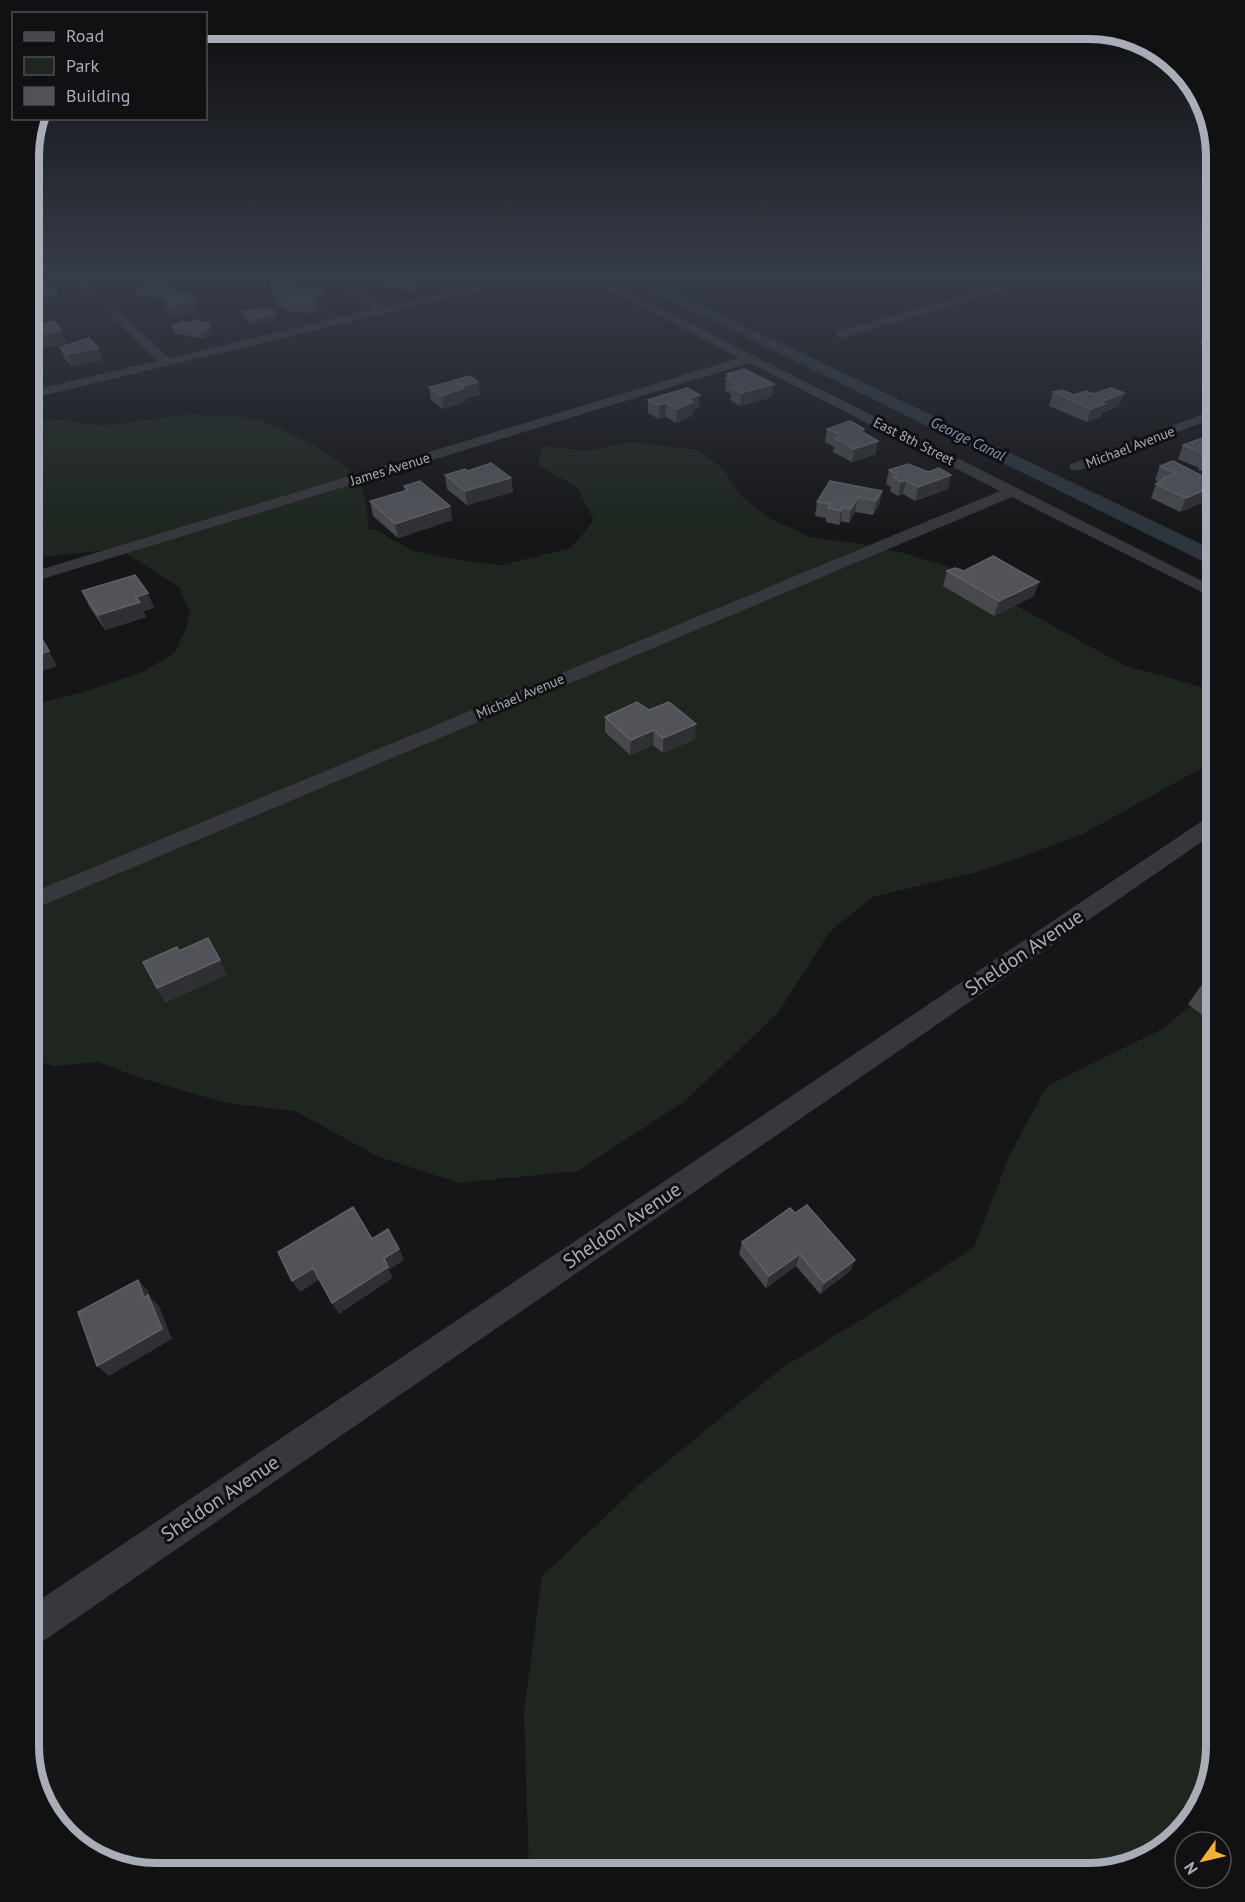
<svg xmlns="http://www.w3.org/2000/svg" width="1245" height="1902" viewBox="0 0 1245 1902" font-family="'PT Sans',sans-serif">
	<rect width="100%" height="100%" fill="#161618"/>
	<path fill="#1e261f" d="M 192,414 C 211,416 234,414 253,419 C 279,425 342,456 357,479 C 366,493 366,513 369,529 L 374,529 L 413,551 L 466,561 L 501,565 L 571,548 L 594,520 L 577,487 L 539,466 L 541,446 L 587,451 L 631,442 L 698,450 L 723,469 L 742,497 L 767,517 L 810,537 L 861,544 L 900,552 L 964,572 L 1015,605 L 1124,665 L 1216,691 L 1216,760 L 1081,835 L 981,871 L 873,897 L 830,931 L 778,1013 L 685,1101 L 578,1171 L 459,1183 L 379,1157 L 295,1111 L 226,1103 L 140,1078 L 98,1062 L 55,1066 L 29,1059 L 29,706 L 89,690 L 145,671 L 175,652 L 186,629 L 190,613 L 179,587 L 125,553 L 97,551 L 29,559 L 29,423 L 61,420 L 101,426 Z
		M 1216,985 L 1216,1747 L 1199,1810 L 1153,1857 L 1090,1873 L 529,1873 L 524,1712 L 542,1576 L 642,1482 L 782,1368 L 895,1299 L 974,1247 L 1010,1154 L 1047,1086 L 1162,1029 Z"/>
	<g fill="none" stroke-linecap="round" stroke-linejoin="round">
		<path fill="#2c353c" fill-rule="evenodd" d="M 614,272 L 632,272 L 1216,551 L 1216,565 L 1208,564 Z"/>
		<path fill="#37383d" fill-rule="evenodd" d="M 320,272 L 332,272 L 386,307 L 532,272 L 550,272 L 545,275 L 29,399 L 29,391 L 157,361 L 110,314 L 110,310 L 118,310 L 169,358 L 374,309 Z
			M 574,272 L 587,272 L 1216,588 L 1216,599 L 1012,497 L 29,911 L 29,894 L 1000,491 L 750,363 L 29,583 L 29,573 L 740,358 Z
			M 1051,272 L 1068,272 L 845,337 L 841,338 L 835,334 L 837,331 Z
			M 1216,409 L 1216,417 L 1081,470 L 1071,470 L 1069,467 L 1071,464 Z
			M 1216,815 L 1216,832 L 42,1642 L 29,1647 L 29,1607 L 1208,817 Z"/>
		<path fill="#45474d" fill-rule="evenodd" d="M 43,272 L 74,272 L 72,275 L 29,283 L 29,275 Z"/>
	</g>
	<path fill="#47494d" d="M 140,272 L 177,272 L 146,278 L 141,274 Z
		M 431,272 L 468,272 L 468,274 L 461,275 L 461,279 L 453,281 L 450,279 L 439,281 L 431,276 Z
		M 919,272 L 961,272 L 960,278 L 953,280 L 952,284 L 943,286 L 918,277 Z
		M 115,273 L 119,285 L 88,294 L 81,287 L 77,275 Z
		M 270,282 L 298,289 L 324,288 L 326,300 L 314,313 L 289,312 L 275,303 Z
		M 385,283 L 419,283 L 418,290 L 385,289 Z
		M 136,289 L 177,292 L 175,293 L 175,295 L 199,312 L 173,318 L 167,309 L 164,299 L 138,295 Z
		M 29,311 L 39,319 L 41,324 L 61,330 L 66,343 L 43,347 L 41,345 L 33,347 L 29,341 Z
		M 242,312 L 277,319 L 251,325 L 244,319 Z
		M 210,326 L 212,333 L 203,338 L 175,334 L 173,327 Z
		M 1216,327 L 1216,358 L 1204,353 L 1207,346 L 1200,344 L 1205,331 Z
		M 60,347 L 103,360 L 72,366 L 65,359 Z
		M 727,374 L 772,397 L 740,406 L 730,400 L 731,394 L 725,391 L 726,378 L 727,377 Z
		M 455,380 L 478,382 L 480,395 L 465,399 L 466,401 L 443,409 L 431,400 L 429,387 L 455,382 Z
		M 1053,392 L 1074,395 L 1124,393 L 1119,406 L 1102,413 L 1101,417 L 1087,422 L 1049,406 Z
		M 648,400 L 699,408 L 693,410 L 693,415 L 676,423 L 666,417 L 659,419 L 648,413 Z
		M 827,429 L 864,429 L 863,433 L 876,454 L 852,462 L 833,452 L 834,447 L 825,442 Z
		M 1216,437 L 1216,466 L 1214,471 L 1210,473 L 1198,470 L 1199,468 L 1178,459 L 1183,445 Z
		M 1160,466 L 1216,483 L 1216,489 L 1213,498 L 1180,512 L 1151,498 L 1156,484 L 1159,482 L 1155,480 Z
		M 889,470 L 948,489 L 915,501 L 903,494 L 898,496 L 890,491 L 891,487 L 886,484 Z
		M 468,471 L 511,478 L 513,492 L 467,505 L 447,489 L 445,475 Z
		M 404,486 L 450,506 L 452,520 L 398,538 L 373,516 L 370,501 L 405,491 Z
		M 882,491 L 879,505 L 873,515 L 855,512 L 849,523 L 841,521 L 839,525 L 826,522 L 826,518 L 815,516 L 817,502 Z
		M 947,571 L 1034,596 L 994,616 L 943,586 Z
		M 82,591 L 154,608 L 143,611 L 146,617 L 105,630 L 89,606 Z
		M 605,717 L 695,739 L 663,753 L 653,745 L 630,755 L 605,732 Z
		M 1216,972 L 1216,1026 L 1188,1004 L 1203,983 Z
		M 795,1213 L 855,1260 L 850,1271 L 820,1294 L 796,1266 L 766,1288 L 739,1254 L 742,1242 Z"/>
	<path fill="#2f3033" d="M 144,272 L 177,272 L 146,278 Z
		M 438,272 L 449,272 L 450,279 L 439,281 Z
		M 452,272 L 468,272 L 468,274 L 461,275 L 461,279 L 453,281 Z
		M 949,272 L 961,272 L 960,278 L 953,280 L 952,284 L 943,286 L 945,275 Z
		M 115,273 L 119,285 L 88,294 L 83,282 Z
		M 269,273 L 271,279 L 253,281 L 252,275 Z
		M 419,277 L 419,283 L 418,290 L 417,284 Z
		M 175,286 L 177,292 L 175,293 L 176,298 L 171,300 L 167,290 Z
		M 324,288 L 326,300 L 314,313 L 312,301 Z
		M 57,291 L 59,297 L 29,303 L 29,297 Z
		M 196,300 L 199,312 L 173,318 L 169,306 Z
		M 276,313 L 277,319 L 251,325 L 250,319 Z
		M 39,319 L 41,325 L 29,327 L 29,321 Z
		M 209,323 L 212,333 L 203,338 L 201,332 L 204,326 Z
		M 61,330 L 66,343 L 43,347 L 38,335 Z
		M 36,332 L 41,345 L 33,347 L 29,334 Z
		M 98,348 L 103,360 L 72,366 L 67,354 Z
		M 29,359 L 34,372 L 32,372 L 33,376 L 29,377 Z
		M 478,382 L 480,395 L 465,399 L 466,401 L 443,409 L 441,396 L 464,388 L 464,386 Z
		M 774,384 L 772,397 L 740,406 L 741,393 Z
		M 1124,393 L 1119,406 L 1102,413 L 1101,417 L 1087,422 L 1091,409 L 1100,402 Z
		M 700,395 L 699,408 L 693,410 L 693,415 L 676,423 L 677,409 L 688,399 Z
		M 666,403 L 666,417 L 659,419 L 659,405 Z
		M 878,441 L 876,454 L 852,462 L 854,449 Z
		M 1216,454 L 1216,466 L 1214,471 L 1210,473 L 1216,459 Z
		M 951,475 L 948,489 L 915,501 L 918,487 Z
		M 511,478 L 513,492 L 467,505 L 465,491 Z
		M 906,480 L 903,494 L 898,496 L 901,482 Z
		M 1216,485 L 1216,489 L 1213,498 L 1180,512 L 1186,498 Z
		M 882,491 L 879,505 L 873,515 L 876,501 Z
		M 858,497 L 855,512 L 849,523 L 851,509 Z
		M 450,506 L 452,520 L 398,538 L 395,524 Z
		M 843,507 L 841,521 L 839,525 L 841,511 Z
		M 1039,582 L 1034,596 L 994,616 L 999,601 Z
		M 148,593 L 154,608 L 143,611 L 146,617 L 105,630 L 98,615 L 136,597 Z
		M 49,651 L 57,666 L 30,675 L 29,672 L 29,657 Z
		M 32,678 L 40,693 L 29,697 L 29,679 Z
		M 696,724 L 695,739 L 663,753 L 663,738 Z
		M 654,730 L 653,745 L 630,755 L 631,740 Z
		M 220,960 L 227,975 L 165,1003 L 157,988 Z
		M 399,1249 L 404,1260 L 389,1270 L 393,1278 L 339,1314 L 332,1303 L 384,1258 Z
		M 800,1254 L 796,1266 L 766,1288 L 769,1276 Z
		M 855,1260 L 850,1271 L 820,1294 L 824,1283 Z
		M 313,1268 L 319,1280 L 300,1292 L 292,1281 Z
		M 138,1280 L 148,1291 L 150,1297 L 159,1306 L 172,1339 L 109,1376 L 97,1366 L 144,1298 Z"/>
	<path fill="#525359" stroke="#5f6168" stroke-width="1.5" d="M 93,272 L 115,272 L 115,273 L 83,282 L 77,275 Z
		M 251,272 L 269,272 L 269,273 L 252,275 Z
		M 938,272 L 955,272 L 945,275 Z
		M 419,277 L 417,284 L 385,283 L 386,278 Z
		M 284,279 L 294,286 L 276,290 L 271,287 L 274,286 L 270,282 Z
		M 145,284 L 175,286 L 167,290 L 174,292 L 169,294 L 136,289 Z
		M 302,286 L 324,288 L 312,301 L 286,300 L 272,291 L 286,287 L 298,289 Z
		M 52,287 L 57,291 L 29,297 L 29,291 Z
		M 187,292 L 196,300 L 169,306 L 164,297 Z
		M 262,308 L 264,310 L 271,309 L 276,313 L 250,319 L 242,312 Z
		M 32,310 L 39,319 L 29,321 L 29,311 Z
		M 193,320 L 209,323 L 204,326 L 210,326 L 201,332 L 173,327 L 182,322 L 188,323 Z
		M 55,321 L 61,330 L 38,335 L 36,332 L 29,334 L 29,326 Z
		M 1216,327 L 1216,336 L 1205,331 Z
		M 89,338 L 98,348 L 67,354 L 60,347 Z
		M 1216,338 L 1216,343 L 1209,340 Z
		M 744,369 L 774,384 L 741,393 L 731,387 L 739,385 L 726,378 L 732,376 L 727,374 Z
		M 470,376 L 478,382 L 464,386 L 455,380 Z
		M 453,381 L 464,388 L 441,396 L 429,387 Z
		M 687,388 L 700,395 L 688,399 L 693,402 L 677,409 L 666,403 L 659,405 L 648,400 Z
		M 1111,388 L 1124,393 L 1100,402 L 1105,404 L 1091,409 L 1053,392 L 1062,390 L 1074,395 L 1086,391 L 1093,394 Z
		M 850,421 L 864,429 L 859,430 L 878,441 L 854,449 L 835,438 L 842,436 L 827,429 Z
		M 1211,435 L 1216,437 L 1216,459 L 1204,456 L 1206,455 L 1183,445 Z
		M 1173,461 L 1216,483 L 1216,485 L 1186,498 L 1156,484 L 1165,478 L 1163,478 L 1176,474 L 1160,466 Z
		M 491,463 L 511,478 L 465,491 L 445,475 L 465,469 L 468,471 Z
		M 908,464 L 928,472 L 939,468 L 951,475 L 918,487 L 906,480 L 901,482 L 893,477 L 897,475 L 889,470 Z
		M 420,481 L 450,506 L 395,524 L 370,501 L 408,490 L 404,486 Z
		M 830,481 L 882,491 L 876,501 L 858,497 L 851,509 L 843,507 L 841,511 L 828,508 L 830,504 L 817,502 Z
		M 993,556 L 1039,582 L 999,601 L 947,571 L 955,568 L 964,571 Z
		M 135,575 L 148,593 L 136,597 L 140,602 L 98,615 L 82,591 Z
		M 42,639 L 49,651 L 29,657 L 29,643 Z
		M 29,671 L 32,678 L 29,679 Z
		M 637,702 L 649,710 L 669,702 L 696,724 L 663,738 L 654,730 L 631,740 L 605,717 Z
		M 208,938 L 220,960 L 157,988 L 143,962 L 177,947 L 179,951 Z
		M 1216,972 L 1216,993 L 1203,983 Z
		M 807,1205 L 855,1260 L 824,1283 L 800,1254 L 769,1276 L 742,1242 L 790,1208 L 795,1213 Z
		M 353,1207 L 372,1239 L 388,1229 L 399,1249 L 384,1258 L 388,1267 L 332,1303 L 313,1268 L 292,1281 L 278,1252 Z
		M 138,1280 L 144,1298 L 148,1295 L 162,1329 L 97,1366 L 78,1312 Z"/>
	<linearGradient id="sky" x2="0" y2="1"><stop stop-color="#0c0c0d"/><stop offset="0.51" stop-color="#363c48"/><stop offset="1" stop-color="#363c48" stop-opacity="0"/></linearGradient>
	<rect width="1245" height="538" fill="url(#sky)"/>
	<g text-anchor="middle" stroke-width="6" stroke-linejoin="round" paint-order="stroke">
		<g font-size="14" fill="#a8adb8" stroke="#111113">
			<text transform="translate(914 441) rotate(27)" y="5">East 8th Street</text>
			<text transform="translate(1130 447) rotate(-21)" y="5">Michael Avenue</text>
			<text transform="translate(390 469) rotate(-17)" y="5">James Avenue</text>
			<text transform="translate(520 696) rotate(-23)" y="5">Michael Avenue</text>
		</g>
		<g font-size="15" font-style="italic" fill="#7f9bb3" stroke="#111113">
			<text transform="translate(968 439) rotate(26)" y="5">George Canal</text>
		</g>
		<g font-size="20" fill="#a8adb8" stroke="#111113">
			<text transform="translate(1024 952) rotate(-34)" y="7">Sheldon Avenue</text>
			<text transform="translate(622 1225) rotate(-34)" y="7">Sheldon Avenue</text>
			<text transform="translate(220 1498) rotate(-34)" y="7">Sheldon Avenue</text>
		</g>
	</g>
	<path d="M0 0H1245V1902H0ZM156 39H1089A117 117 0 0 1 1206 156V1746A117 117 0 0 1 1089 1863H156A117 117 0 0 1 39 1746V156A117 117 0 0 1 156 39Z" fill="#111113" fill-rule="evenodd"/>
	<path fill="none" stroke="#a8adb8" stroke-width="8" d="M156 39H1089A117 117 0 0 1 1206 156V1746A117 117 0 0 1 1089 1863H156A117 117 0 0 1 39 1746V156A117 117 0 0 1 156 39Z"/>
	<rect x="12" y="12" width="195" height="108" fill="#111113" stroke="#4d4f55" stroke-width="1.5"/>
	<rect x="24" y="32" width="30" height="9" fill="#45474d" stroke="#4d4f55" stroke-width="1.5"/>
	<text x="66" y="42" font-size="18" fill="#a8adb8">Road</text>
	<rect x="24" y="57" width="30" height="18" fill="#1e261f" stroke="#4d4f55" stroke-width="1.5"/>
	<text x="66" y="72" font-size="18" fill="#a8adb8">Park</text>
	<rect x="24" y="87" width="30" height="18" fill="#525359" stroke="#4d4f55" stroke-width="1.5"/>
	<text x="66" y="102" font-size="18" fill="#a8adb8">Building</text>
	<g transform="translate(1203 1860) rotate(236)"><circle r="28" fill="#111113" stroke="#4d4f55" stroke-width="1.5"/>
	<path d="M0-4.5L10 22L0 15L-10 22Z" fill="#f2b134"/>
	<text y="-9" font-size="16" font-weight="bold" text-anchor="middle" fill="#a8adb8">N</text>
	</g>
</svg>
